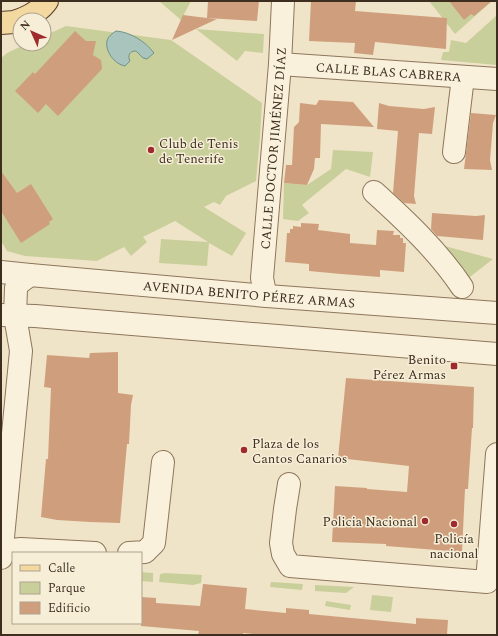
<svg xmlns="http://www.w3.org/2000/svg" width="498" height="636" viewBox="0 0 498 636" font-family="Spectral,serif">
	<rect width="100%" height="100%" fill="#f0e4c8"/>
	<path fill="#c9cf9b" d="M 159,1 L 191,1 L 181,20 Z
		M 429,1 L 492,1 L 455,34 Z
		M 497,15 L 497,65 L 441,60 L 443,52 L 449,52 L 451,40 L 466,43 Z
		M 66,26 L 171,40 L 262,103 L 260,137 L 256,181 L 226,196 L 220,205 L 214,202 L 204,207 L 246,233 L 232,256 L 209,243 L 207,266 L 159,263 L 161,239 L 208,242 L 175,221 L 143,237 L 147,242 L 131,256 L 124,247 L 97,261 L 25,256 L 7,251 L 1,241 L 1,58 L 7,53 L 26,44 L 44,44 L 44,36 Z
		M 196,29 L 264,34 L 263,53 L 245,51 L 237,61 Z
		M 333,150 L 373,152 L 370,177 L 346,169 L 302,205 L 309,213 L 298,221 L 283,219 L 284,183 L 307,185 L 331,169 Z
		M 441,245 L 493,259 L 466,280 Z
		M 141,572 L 153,573 L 153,582 L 141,581 Z
		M 165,573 L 202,575 L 201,583 L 193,585 L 159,582 L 160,574 Z
		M 271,582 L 303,584 L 302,590 L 270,587 Z
		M 315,585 L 354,587 L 346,593 L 315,591 Z
		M 372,595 L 393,597 L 391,612 L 370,610 Z
		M 326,601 L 351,605 L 350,610 L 325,606 Z"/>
	<path fill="#a9c4bc" stroke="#6f938a" d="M 116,31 C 130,32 145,41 154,53 L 147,59 L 143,58 L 136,51 C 130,51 127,55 130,61 L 125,66 C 114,64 105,51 107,41 C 108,36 113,33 116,31 Z"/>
	<path fill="#cf9f7d" d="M 208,1 L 259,1 L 257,21 L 207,18 Z
		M 311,1 L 356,1 L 355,11 L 447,18 L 446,49 L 375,42 L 373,55 L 354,53 L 355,43 L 309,41 Z
		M 449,1 L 492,1 L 474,16 L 471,14 L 464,20 Z
		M 183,15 L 207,18 L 217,19 L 172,40 Z
		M 75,31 L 86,41 L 96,41 L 93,55 L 101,60 L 102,69 L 58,116 L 46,104 L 38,113 L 15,91 L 33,72 L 35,74 Z
		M 319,100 L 353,102 L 374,127 L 321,124 L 320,158 L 315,158 L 314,169 L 307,185 L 284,183 L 286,165 L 292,165 L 294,127 L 299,122 L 300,103 L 316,105 Z
		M 379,103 L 389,106 L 424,109 L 435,107 L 432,134 L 419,133 L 414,196 L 416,204 L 404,203 L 393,193 L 398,131 L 377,129 Z
		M 471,113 L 496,115 L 493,123 L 490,160 L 492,170 L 464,169 Z
		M 1,171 L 17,193 L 31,184 L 53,219 L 49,222 L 50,224 L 21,243 L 1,211 Z
		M 432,213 L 476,216 L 485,215 L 483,240 L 437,236 L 431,229 Z
		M 301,223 L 319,224 L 318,230 L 350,234 L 350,243 L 376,245 L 377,230 L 394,231 L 393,235 L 400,235 L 400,238 L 403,238 L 403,243 L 406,243 L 404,272 L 380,270 L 380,277 L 341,274 L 309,271 L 309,264 L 285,262 L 287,233 L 290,233 L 290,229 L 293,229 L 293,226 L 301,227 Z
		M 118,352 L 118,393 L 133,395 L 131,405 L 129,444 L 127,444 L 120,523 L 90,522 L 57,520 L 41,517 L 46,459 L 48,459 L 51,388 L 44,387 L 47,355 L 89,358 L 90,353 Z
		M 346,378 L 474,387 L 473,428 L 472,428 L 468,489 L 465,489 L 462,552 L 386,546 L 386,544 L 332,542 L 335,486 L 367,488 L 367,489 L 407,492 L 409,466 L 338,458 Z
		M 203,584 L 247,588 L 245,609 L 286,613 L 286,608 L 309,610 L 309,614 L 416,624 L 416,618 L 448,620 L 447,635 L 262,635 L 243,633 L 243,635 L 198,635 L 199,631 L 141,626 L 141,597 L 156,598 L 156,603 L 200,606 Z"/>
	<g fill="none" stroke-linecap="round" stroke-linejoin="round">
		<g stroke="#8d765c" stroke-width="24">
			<g id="minor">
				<path id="s1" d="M 280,64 L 497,79"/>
				<path d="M 454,152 L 463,77"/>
				<path d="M 374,192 C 406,221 438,251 462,287"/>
				<path id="s2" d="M 1,272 L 30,275 L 267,296 L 497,313"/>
				<path id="s3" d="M 267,296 L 264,288 L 262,278 L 280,64 L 283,1"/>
				<path d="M 1,315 L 35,316 L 497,354"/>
				<path d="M 289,484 L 285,509 L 281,543 L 283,554 L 290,566 L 487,582 L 497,454"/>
				<path d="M 1,551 L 21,549 L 95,553"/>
				<path d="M 129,553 L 145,552 L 154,543 L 163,462"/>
				<path d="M 1,558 L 21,351 L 15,316 L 16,288 L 19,283 L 30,275"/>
			</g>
		</g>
		<g stroke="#5b4430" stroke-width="24">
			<path id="major" d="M 20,20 C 30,16 41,10 47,1
				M 1,23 L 14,22 L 20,20"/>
		</g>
		<use href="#minor" stroke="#faf1dc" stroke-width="22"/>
		<use href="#major" stroke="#f3d9a0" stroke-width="22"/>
	</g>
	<g fill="#9e2a2b" stroke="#f7eed8" stroke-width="1.5">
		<circle cx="151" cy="150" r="4"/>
		<rect x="450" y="362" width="8" height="8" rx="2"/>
		<circle cx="244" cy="450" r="4"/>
		<circle cx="425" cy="521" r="4"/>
		<circle cx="454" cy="524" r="4"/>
	</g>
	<g text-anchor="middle" stroke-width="3" stroke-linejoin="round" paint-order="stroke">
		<g font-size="13" fill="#3d2e20" stroke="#f7eed8">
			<text dy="5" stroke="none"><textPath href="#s1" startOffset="109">CALLE BLAS CABRERA</textPath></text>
			<text dy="5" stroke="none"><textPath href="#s3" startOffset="149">CALLE DOCTOR JIMÉNEZ DÍAZ</textPath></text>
			<text dy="5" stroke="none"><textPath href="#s2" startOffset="249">AVENIDA BENITO PÉREZ ARMAS</textPath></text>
		</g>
		<g font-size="13" fill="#3d2e20" stroke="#f7eed8" text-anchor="start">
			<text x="159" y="148">Club de Tenis<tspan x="159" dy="15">de Tenerife</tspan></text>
			<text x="446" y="364" text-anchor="end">Benito<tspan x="446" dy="15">Pérez Armas</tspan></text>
			<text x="252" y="448">Plaza de los<tspan x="252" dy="15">Cantos Canarios</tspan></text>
			<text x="417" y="526" text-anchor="end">Policia Nacional</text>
			<text x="454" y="543" text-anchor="middle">Policía<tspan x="454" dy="15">nacional</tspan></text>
		</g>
	</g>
	<rect width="498" height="636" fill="none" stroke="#3d2e20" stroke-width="4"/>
	<rect x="12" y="552" width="130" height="72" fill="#f7eed8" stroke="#ada18e"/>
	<rect x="20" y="565" width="20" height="6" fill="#f3d9a0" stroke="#ada18e"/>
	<text x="48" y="572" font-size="12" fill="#3d2e20">Calle</text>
	<rect x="20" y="582" width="20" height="12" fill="#c9cf9b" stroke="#ada18e"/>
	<text x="48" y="592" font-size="12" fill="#3d2e20">Parque</text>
	<rect x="20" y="602" width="20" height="12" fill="#cf9f7d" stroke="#ada18e"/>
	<text x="48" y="612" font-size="12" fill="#3d2e20">Edificio</text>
	<g transform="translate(32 32) rotate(315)"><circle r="19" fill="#f7eed8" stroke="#ada18e"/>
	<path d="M0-3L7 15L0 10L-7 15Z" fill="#9e2a2b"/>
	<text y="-6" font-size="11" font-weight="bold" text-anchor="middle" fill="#3d2e20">N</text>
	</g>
</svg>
